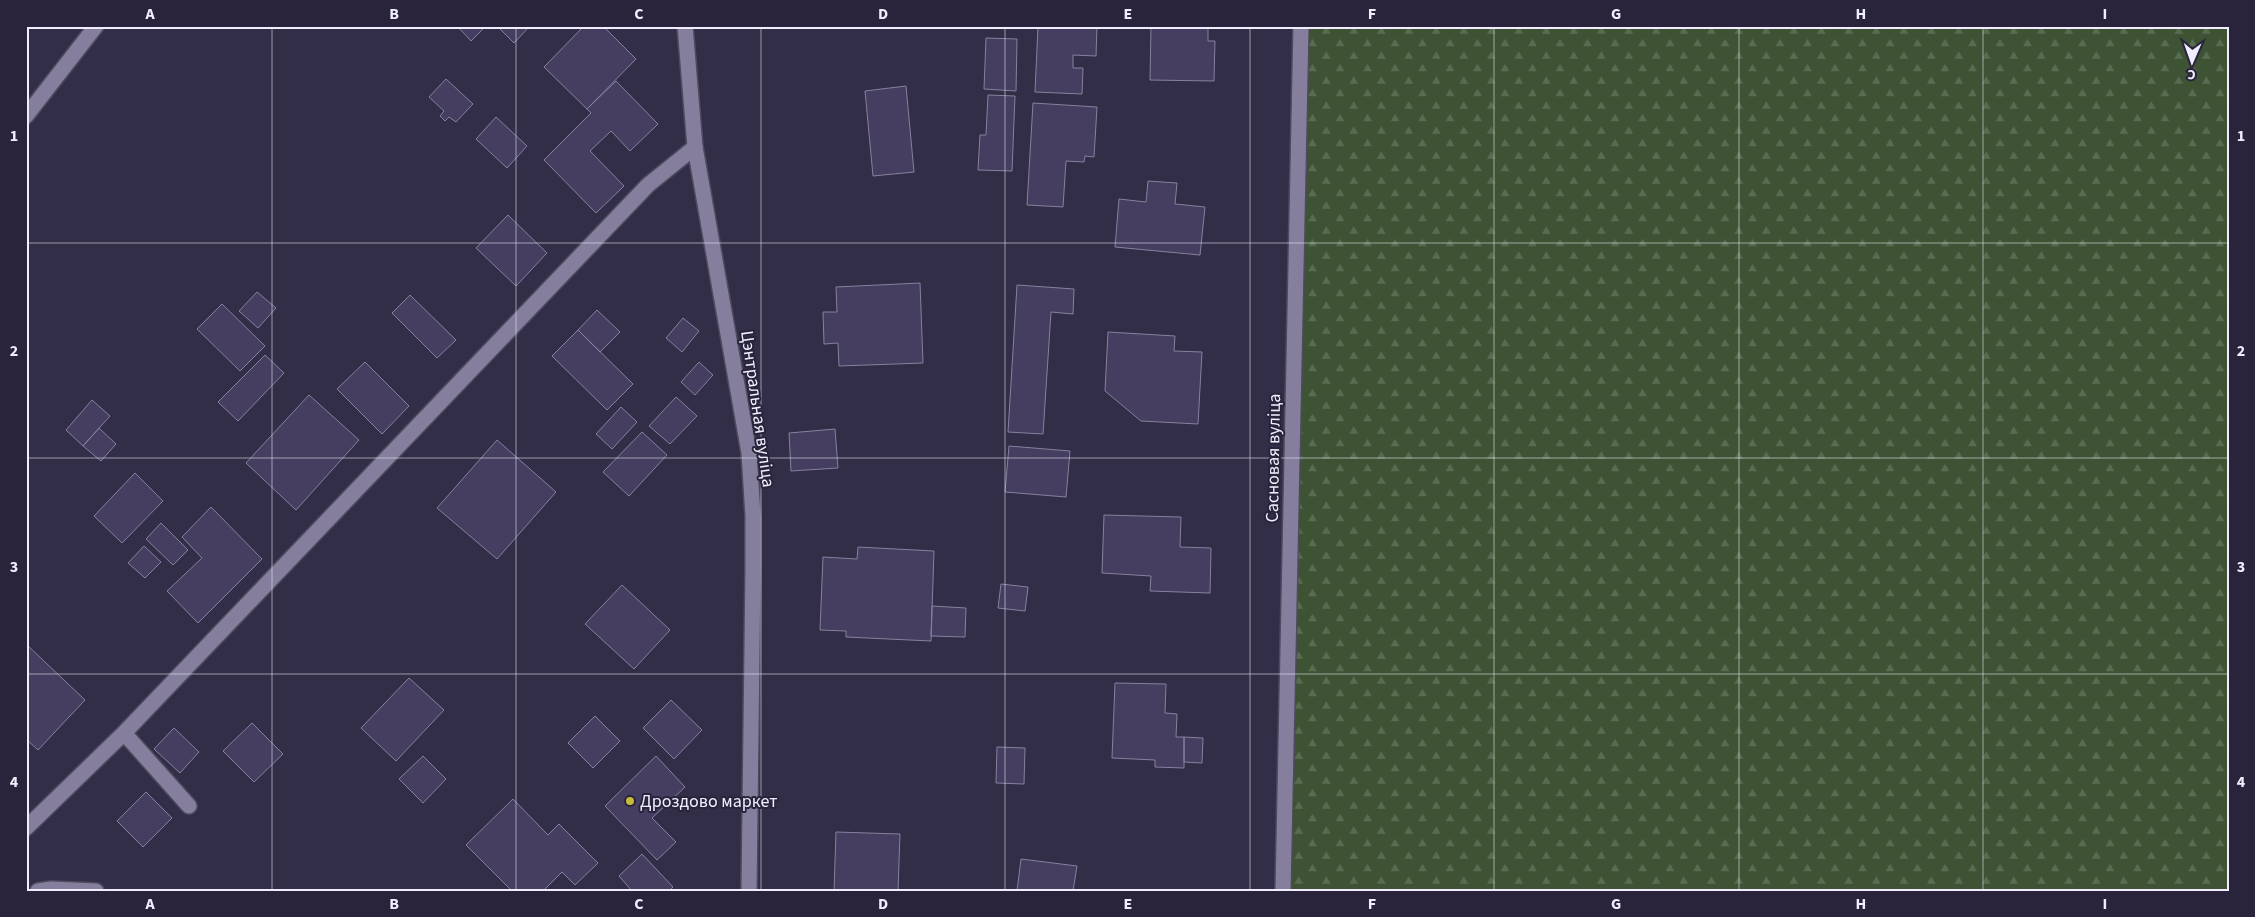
<svg xmlns="http://www.w3.org/2000/svg" width="2255" height="917" viewBox="0 0 2255 917" font-family="'Source Sans 3',sans-serif">
	<defs>
		<pattern id="forest-firs" width="22" height="20" patternUnits="userSpaceOnUse" patternTransform="scale(1.25)"><rect width="22" height="20" fill="#3d5334"/><path d="M5 1l3.5 6h-7zM16 11l3.5 6h-7z" fill="#596c52"/></pattern>
	</defs>
	<rect width="100%" height="100%" fill="#332e47"/>
	<path fill="url(#forest-firs)" d="M 1303,26 L 2229,26 L 2229,891 L 1286,891 Z"/>
	<path fill="#453e60" stroke="#86819e" d="M 457,26 L 486,26 L 471,41 Z
		M 497,26 L 530,26 L 514,43 Z
		M 584,26 L 603,26 L 636,59 L 587,109 L 544,67 Z
		M 1038,26 L 1097,26 L 1096,56 L 1073,55 L 1073,68 L 1083,68 L 1082,94 L 1035,92 Z
		M 1151,26 L 1208,26 L 1208,41 L 1215,41 L 1214,81 L 1150,80 Z
		M 986,38 L 1017,39 L 1016,91 L 984,89 Z
		M 446,79 L 473,104 L 456,122 L 449,117 L 445,121 L 440,116 L 444,111 L 429,97 Z
		M 616,81 L 658,124 L 630,151 L 611,131 L 590,151 L 624,186 L 596,213 L 544,160 L 591,113 L 587,109 Z
		M 906,86 L 914,172 L 873,176 L 865,91 Z
		M 988,95 L 1015,96 L 1012,171 L 978,170 L 980,135 L 986,135 Z
		M 1033,103 L 1097,107 L 1094,157 L 1085,156 L 1084,162 L 1066,161 L 1063,207 L 1027,205 Z
		M 496,117 L 527,146 L 507,168 L 476,139 Z
		M 1148,181 L 1177,183 L 1175,204 L 1205,207 L 1200,255 L 1115,247 L 1119,199 L 1146,202 Z
		M 508,215 L 547,253 L 516,286 L 476,248 Z
		M 920,283 L 923,363 L 839,366 L 838,343 L 824,344 L 823,312 L 837,312 L 836,287 Z
		M 1017,285 L 1074,289 L 1073,314 L 1051,312 L 1043,434 L 1008,432 Z
		M 257,292 L 276,308 L 258,328 L 239,311 Z
		M 410,295 L 456,340 L 437,358 L 392,313 Z
		M 222,304 L 265,346 L 240,371 L 197,329 Z
		M 597,310 L 620,332 L 600,352 L 578,330 Z
		M 683,318 L 699,331 L 682,352 L 666,338 Z
		M 578,330 L 633,384 L 607,410 L 552,356 Z
		M 1108,332 L 1175,336 L 1174,351 L 1202,352 L 1198,424 L 1141,421 L 1105,391 Z
		M 265,355 L 284,373 L 238,421 L 218,402 Z
		M 365,362 L 409,406 L 382,434 L 337,389 Z
		M 699,362 L 713,375 L 695,395 L 681,382 Z
		M 309,395 L 359,440 L 296,510 L 246,463 Z
		M 676,397 L 697,416 L 670,444 L 649,426 Z
		M 92,400 L 110,416 L 83,446 L 66,430 Z
		M 621,407 L 637,422 L 612,449 L 596,434 Z
		M 99,428 L 116,444 L 101,461 L 83,446 Z
		M 835,429 L 838,468 L 791,471 L 789,433 Z
		M 642,432 L 667,455 L 629,496 L 603,472 Z
		M 497,440 L 556,492 L 497,559 L 437,508 Z
		M 1009,446 L 1070,451 L 1066,497 L 1005,492 Z
		M 135,473 L 163,501 L 122,543 L 94,516 Z
		M 211,507 L 262,559 L 198,623 L 167,591 L 202,558 L 182,537 Z
		M 1104,515 L 1181,517 L 1180,547 L 1211,548 L 1210,593 L 1150,591 L 1151,576 L 1102,573 Z
		M 161,523 L 188,550 L 173,565 L 146,539 Z
		M 144,546 L 161,562 L 145,578 L 128,563 Z
		M 858,547 L 934,551 L 931,641 L 846,637 L 846,631 L 820,630 L 823,557 L 857,559 Z
		M 1001,584 L 1028,587 L 1025,611 L 998,608 Z
		M 622,585 L 670,630 L 634,669 L 585,624 Z
		M 932,606 L 966,608 L 965,637 L 931,636 Z
		M 26,644 L 85,700 L 38,750 L 26,739 Z
		M 409,678 L 444,710 L 396,761 L 361,728 Z
		M 1115,683 L 1166,684 L 1165,713 L 1177,714 L 1176,737 L 1184,737 L 1184,768 L 1155,767 L 1155,760 L 1112,758 Z
		M 671,700 L 702,730 L 674,759 L 643,728 Z
		M 595,716 L 620,741 L 593,768 L 568,743 Z
		M 252,723 L 283,754 L 254,782 L 223,751 Z
		M 174,728 L 199,752 L 180,773 L 154,749 Z
		M 1184,737 L 1203,738 L 1202,763 L 1184,762 Z
		M 997,747 L 1025,748 L 1024,784 L 996,783 Z
		M 423,756 L 446,779 L 423,803 L 399,779 Z
		M 656,756 L 685,787 L 652,818 L 676,842 L 657,860 L 605,806 Z
		M 146,792 L 172,818 L 143,847 L 117,821 Z
		M 513,799 L 548,835 L 559,824 L 598,863 L 575,885 L 562,872 L 543,891 L 512,891 L 466,845 Z
		M 836,832 L 900,834 L 898,891 L 834,891 Z
		M 642,854 L 673,887 L 669,891 L 632,891 L 619,876 Z
		M 1021,859 L 1077,866 L 1073,891 L 1017,891 Z"/>
	<g fill="none" stroke-linecap="round" stroke-linejoin="round">
		<g stroke="#4e4a5f" stroke-width="18">
			<path id="service" d="M 26,116 L 96,26
				M 124,733 L 189,806
				M 26,828 L 124,733 L 648,185 L 695,147"/>
		</g>
		<g stroke="#4e4a5f" stroke-width="18">
			<path id="minor" d="M 1283,891 L 1301,26"/>
		</g>
		<g stroke="#4e4a5f" stroke-width="18">
			<path id="tertiary" d="M 685,26 L 695,147 L 749,453 L 753,516 L 753,567 L 749,891
				M 38,891 L 51,889 L 96,891"/>
		</g>
		<use href="#service" stroke="#857f9d" stroke-width="15"/>
		<use href="#minor" stroke="#857f9d" stroke-width="15"/>
		<use href="#tertiary" stroke="#857f9d" stroke-width="15"/>
	</g>
	<path fill="none" stroke="#f0eefe" stroke-width="1" stroke-opacity="0.55" d="M 272,26 L 272,891M 516,26 L 516,891M 761,26 L 761,891M 1005,26 L 1005,891M 1250,26 L 1250,891M 1494,26 L 1494,891M 1739,26 L 1739,891M 1983,26 L 1983,891M 26,243 L 2229,243M 26,458 L 2229,458M 26,674 L 2229,674"/>
	<circle fill="#c6bc3c" stroke="#29243c" stroke-width="2" cx="630" cy="801" r="5"/>
	<g text-anchor="middle" stroke-width="4" stroke-linejoin="round" paint-order="stroke">
		<g font-size="18" fill="#f0eefe" stroke="#29243c">
			<text transform="translate(758 409) rotate(82)" y="6">Цэнтральная вуліца</text>
			<text transform="translate(1273 458) rotate(-89)" y="6">Сасновая вуліца</text>
		</g>
		<g font-size="18" fill="#f0eefe" stroke="#29243c" text-anchor="start">
			<text x="640" y="807">Дроздово маркет</text>
		</g>
	</g>
	<rect width="2255" height="917" fill="none" stroke="#29243c" stroke-width="55"/>
	<g transform="translate(2192 62) rotate(182)" stroke="#29243c" stroke-width="4" paint-order="stroke">
	<path d="M0-4L9 19L0 12L-9 19Z" fill="#f0eefe"/>
	<text y="-8" font-size="14" font-weight="bold" text-anchor="middle" fill="#f0eefe">С</text>
	</g>
	<rect x="28" y="28" width="2200" height="862" fill="none" stroke="#f0eefe" stroke-width="2"/>
	<g font-size="16" text-anchor="middle" font-weight="bold" fill="#f0eefe">
		<text x="150" y="19">A</text>
		<text x="394" y="19">B</text>
		<text x="639" y="19">C</text>
		<text x="883" y="19">D</text>
		<text x="1128" y="19">E</text>
		<text x="1372" y="19">F</text>
		<text x="1616" y="19">G</text>
		<text x="1861" y="19">H</text>
		<text x="2105" y="19">I</text>
		<text x="14" y="141">1</text>
		<text x="2241" y="141">1</text>
		<text x="14" y="356">2</text>
		<text x="2241" y="356">2</text>
		<text x="14" y="572">3</text>
		<text x="2241" y="572">3</text>
		<text x="14" y="787">4</text>
		<text x="2241" y="787">4</text>
		<text x="150" y="909">A</text>
		<text x="394" y="909">B</text>
		<text x="639" y="909">C</text>
		<text x="883" y="909">D</text>
		<text x="1128" y="909">E</text>
		<text x="1372" y="909">F</text>
		<text x="1616" y="909">G</text>
		<text x="1861" y="909">H</text>
		<text x="2105" y="909">I</text>
	</g>
</svg>
